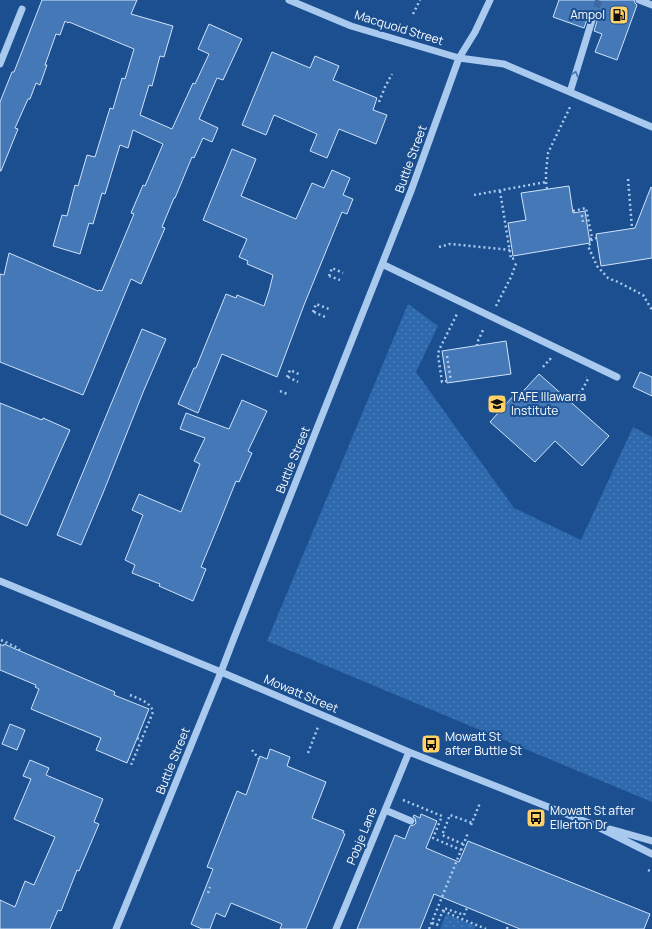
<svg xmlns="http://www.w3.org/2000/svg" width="652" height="929" viewBox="0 0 652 929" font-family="Manrope,sans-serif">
	<defs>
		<pattern id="grass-dots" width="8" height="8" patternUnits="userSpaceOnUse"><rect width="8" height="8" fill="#2e69ad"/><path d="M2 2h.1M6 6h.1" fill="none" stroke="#4d80b9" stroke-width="1.8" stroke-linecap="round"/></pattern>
	</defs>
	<rect width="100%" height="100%" fill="#1b4f8f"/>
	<path fill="url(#grass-dots)" d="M 408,304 L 438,326 L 416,372 L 514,508 L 581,540 L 633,427 L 652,437 L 652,802 L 267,641 Z
		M 446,914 L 476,926 L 474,929 L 440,929 Z"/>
	<path fill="#4478b7" stroke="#cfe3fa" d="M 42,0 L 137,0 L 131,14 L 173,26 L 164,57 L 160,56 L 152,86 L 149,85 L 140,115 L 172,129 L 193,83 L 195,84 L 209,54 L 198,49 L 209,24 L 242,39 L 223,80 L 217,78 L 199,119 L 218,128 L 212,142 L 203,138 L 194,158 L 192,157 L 175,198 L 174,198 L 162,227 L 165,228 L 141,284 L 131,279 L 83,395 L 0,362 L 0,274 L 4,275 L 9,253 L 98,291 L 99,290 L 102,291 L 134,214 L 131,213 L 143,185 L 145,186 L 163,144 L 133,130 L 128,148 L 120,145 L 105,194 L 102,193 L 93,224 L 89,223 L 80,254 L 53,246 L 62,215 L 67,216 L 75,185 L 78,186 L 87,155 L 95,157 L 110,108 L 113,109 L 122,78 L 125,79 L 134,49 L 69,22 L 68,23 L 65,21 L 60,35 L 56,34 L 45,65 L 47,65 L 40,85 L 36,83 L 30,99 L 28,99 L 15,128 L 18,129 L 1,171 L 0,171 L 0,102 L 12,72 L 14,72 Z
		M 559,0 L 634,0 L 635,3 L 637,5 L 617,60 L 595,52 L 602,34 L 594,31 L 598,18 L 596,13 L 592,12 L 589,14 L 584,28 L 553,17 Z
		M 272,52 L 310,68 L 315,56 L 339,66 L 333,80 L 377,98 L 373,110 L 387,115 L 376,144 L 339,129 L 327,158 L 310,151 L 317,134 L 274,115 L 266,135 L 242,125 Z
		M 232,149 L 256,159 L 241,196 L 296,219 L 312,183 L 324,188 L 332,170 L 350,178 L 343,195 L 353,199 L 347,214 L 342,212 L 304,305 L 277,377 L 222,354 L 198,413 L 178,404 L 194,368 L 196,368 L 226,294 L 236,298 L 237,295 L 264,306 L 269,291 L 273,275 L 247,264 L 248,261 L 239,257 L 247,239 L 203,220 Z
		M 569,186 L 573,213 L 585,211 L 590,243 L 513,256 L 508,223 L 526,220 L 521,193 Z
		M 651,187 L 652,188 L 652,258 L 601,266 L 596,234 L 635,228 Z
		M 142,329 L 166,339 L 144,390 L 103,493 L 81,545 L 57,535 Z
		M 506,341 L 511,374 L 447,383 L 442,351 Z
		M 640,372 L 652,377 L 652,396 L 633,387 Z
		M 539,374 L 609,436 L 582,466 L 555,441 L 535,462 L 490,422 L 514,395 L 515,400 Z
		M 242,400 L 267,411 L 248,451 L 252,453 L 239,482 L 236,481 L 218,526 L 201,567 L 206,569 L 193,601 L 159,586 L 160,584 L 132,573 L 135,565 L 125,560 L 143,515 L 132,510 L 139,494 L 181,512 L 200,464 L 194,461 L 205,438 L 180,429 L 186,413 L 229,429 Z
		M 0,403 L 42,420 L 43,418 L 70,430 L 27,526 L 0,514 Z
		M 0,644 L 3,646 L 4,644 L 115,692 L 114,695 L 149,709 L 127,763 L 96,750 L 101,738 L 31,709 L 39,689 L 35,687 L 36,685 L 0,670 Z
		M 10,724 L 25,730 L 17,750 L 2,744 Z
		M 270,749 L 290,757 L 287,766 L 326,782 L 312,818 L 344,831 L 343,833 L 345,834 L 306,929 L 280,929 L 282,924 L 231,903 L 225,917 L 216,913 L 210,929 L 202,929 L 191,924 L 213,869 L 207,867 L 237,791 L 246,795 L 260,756 L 267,759 Z
		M 30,760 L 49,768 L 46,775 L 103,799 L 94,822 L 99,824 L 79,871 L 77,870 L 61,911 L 58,910 L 50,929 L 0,929 L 0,900 L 15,907 L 25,881 L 34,885 L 55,837 L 14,819 L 31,779 L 23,776 Z
		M 421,814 L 437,821 L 426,848 L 459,862 L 468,841 L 650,914 L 644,929 L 520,929 L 434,894 L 420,929 L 357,929 L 395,835 L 405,839 L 410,826 L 414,825 L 416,823 L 415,818 L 413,817 L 414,815 L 420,818 Z"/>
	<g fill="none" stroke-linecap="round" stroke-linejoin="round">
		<path stroke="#3d69a0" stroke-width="7" stroke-dasharray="7 3.5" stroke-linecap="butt" d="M 593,17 L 599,0"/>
		<path stroke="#a9c9ee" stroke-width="2.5" stroke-dasharray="2 3" stroke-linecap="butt" d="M 413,14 L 420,0
			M 379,102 L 385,87 L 392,74
			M 628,179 L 632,228
			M 547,189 L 546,182 L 546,172 L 548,153 L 571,105
			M 500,191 L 511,259 L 517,258
			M 474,195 L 546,182
			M 573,211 L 586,208 L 592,238 L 591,243 L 588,246 L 597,266 L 608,278 L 618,282 L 643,295 L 652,310
			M 582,215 L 583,222
			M 590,239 L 596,238
			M 439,247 L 450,244 L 510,250
			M 329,276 L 332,268 L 343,273
			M 329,276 L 340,280
			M 496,306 L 511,277 L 517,261
			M 313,312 L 316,304 L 329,309
			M 314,312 L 325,317
			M 477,346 L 477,343 L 484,328
			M 447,356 L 451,381
			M 543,367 L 550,359 L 551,360
			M 287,377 L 290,370 L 301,375
			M 288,377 L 298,382
			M 447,381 L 442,382 L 438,355 L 439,350 L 457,314
			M 280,391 L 287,394
			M 572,401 L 582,390 L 588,379 L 586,377
			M 1,640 L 18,648 L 20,651
			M 130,695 C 139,699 151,702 153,712 L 131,765
			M 137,738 L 142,740
			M 252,750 L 259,759
			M 308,753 L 318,727
			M 403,800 L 442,816 L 433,838 L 461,850
			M 471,825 L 480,803
			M 463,844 L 442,835 L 450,815 L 472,823
			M 648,870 L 652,872
			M 208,893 L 210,887
			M 443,911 L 486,929
			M 432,923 L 437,925 L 444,908 L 464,915 L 467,908
			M 429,929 L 468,833
			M 507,929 L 508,924"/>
		<path stroke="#a9c9ee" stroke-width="7" d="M 289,0 L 351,26 L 459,58 L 504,64 L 652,127
			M 639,0 L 652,5
			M 0,64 L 22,9
			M 570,92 L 593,17
			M 382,264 L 617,377
			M 0,581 L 221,672 L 409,752 L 594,825 L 652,854
			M 385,810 L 411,821
			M 610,829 L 652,841
			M 116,929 L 221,672 L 234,638 L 388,249 L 411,191 L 459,58 L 475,32 L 490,0
			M 336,929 L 409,752"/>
	</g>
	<defs><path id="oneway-chevron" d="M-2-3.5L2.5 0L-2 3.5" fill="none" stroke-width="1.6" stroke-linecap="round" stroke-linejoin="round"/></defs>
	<use stroke="#4674ac" href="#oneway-chevron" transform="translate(575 74) rotate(-73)"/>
	<defs>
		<g id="fuel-square" transform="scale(1)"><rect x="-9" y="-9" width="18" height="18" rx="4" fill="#ffd166" stroke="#1b4f8f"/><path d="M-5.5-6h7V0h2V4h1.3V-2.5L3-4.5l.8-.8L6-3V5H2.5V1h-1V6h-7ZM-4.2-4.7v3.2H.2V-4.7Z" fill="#111"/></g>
		<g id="university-square" transform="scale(1)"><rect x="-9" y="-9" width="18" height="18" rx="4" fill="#ffd166" stroke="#1b4f8f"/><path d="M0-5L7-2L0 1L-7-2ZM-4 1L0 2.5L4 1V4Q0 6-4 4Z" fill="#111"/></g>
		<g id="bus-square" transform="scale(1)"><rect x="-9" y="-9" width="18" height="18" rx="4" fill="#ffd166" stroke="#1b4f8f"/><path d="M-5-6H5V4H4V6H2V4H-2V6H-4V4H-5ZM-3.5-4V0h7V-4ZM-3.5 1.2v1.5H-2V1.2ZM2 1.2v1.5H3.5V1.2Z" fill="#111"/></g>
	</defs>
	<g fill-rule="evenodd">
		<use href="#fuel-square" x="619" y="15"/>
		<use href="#university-square" x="497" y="404"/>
		<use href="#bus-square" x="431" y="744"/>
		<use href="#bus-square" x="536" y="818"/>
	</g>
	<g text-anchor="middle" stroke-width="4" stroke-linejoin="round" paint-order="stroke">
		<g font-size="12" fill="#fff" stroke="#1b4f8f" text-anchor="start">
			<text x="605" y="19" text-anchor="end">Ampol</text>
			<text x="511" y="401">TAFE Illawarra<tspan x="511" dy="14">Institute</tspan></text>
			<text x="445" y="741">Mowatt St<tspan x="445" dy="14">after Buttle St</tspan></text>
			<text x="550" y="815">Mowatt St after<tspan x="550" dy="14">Ellerton Dr</tspan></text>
		</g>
		<g font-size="12" fill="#fff" stroke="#1b4f8f">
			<text transform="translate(399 28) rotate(17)" y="4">Macquoid Street</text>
			<text transform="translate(411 159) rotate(-70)" y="4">Buttle Street</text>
			<text transform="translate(293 460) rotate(-68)" y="4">Buttle Street</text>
			<text transform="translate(301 694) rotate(23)" y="4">Mowatt Street</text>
			<text transform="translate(173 761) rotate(-68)" y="4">Buttle Street</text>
			<text transform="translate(362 836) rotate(-68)" y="4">Pobje Lane</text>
		</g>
	</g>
</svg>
